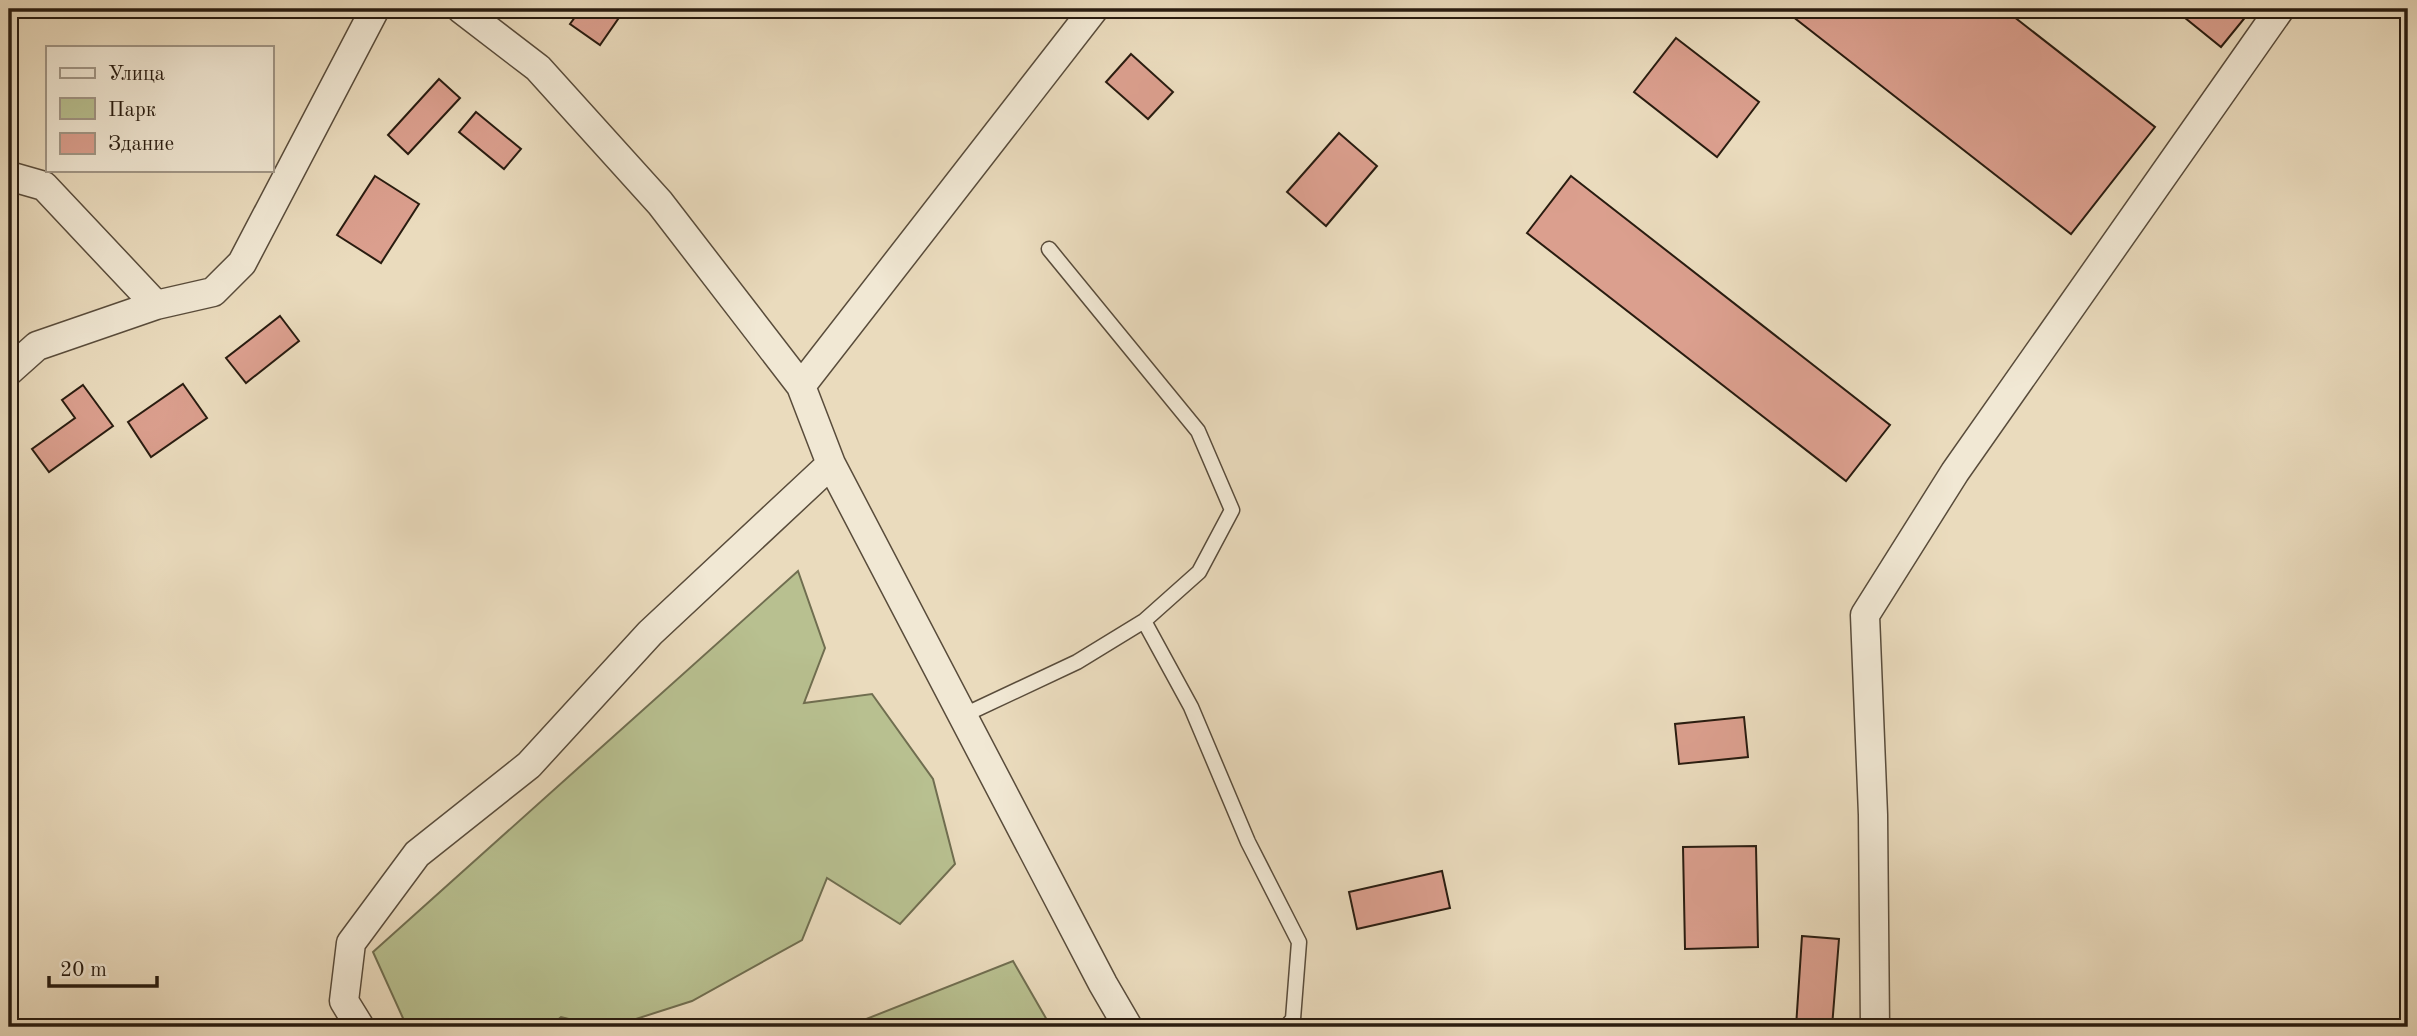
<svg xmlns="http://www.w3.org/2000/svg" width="2417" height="1036" viewBox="0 0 2417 1036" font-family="'Old Standard TT',serif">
	<rect width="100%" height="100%" fill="#eadbbd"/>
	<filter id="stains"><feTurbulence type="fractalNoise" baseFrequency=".00286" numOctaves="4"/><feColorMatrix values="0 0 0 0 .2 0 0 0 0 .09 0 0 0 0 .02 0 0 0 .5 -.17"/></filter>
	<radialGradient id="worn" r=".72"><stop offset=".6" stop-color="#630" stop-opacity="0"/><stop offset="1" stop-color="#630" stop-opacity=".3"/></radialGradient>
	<path fill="#b8c090" stroke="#706e50" stroke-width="2" d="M 798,571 L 825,648 L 804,703 L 872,694 L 933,779 L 955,864 L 900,924 L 827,878 L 802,940 L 692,1001 L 611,1027 L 600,1027 L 561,1017 L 550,1027 L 407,1027 L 373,952 Z
		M 1013,961 L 1051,1027 L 846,1027 Z"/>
	<path fill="#db9f8e" stroke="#291c10" stroke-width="2" d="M 9,9 L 24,9 L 9,23 Z
		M 581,9 L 625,9 L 600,45 L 570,24 Z
		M 1783,9 L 2004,9 L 2155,127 L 2071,234 Z
		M 2174,9 L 2252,9 L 2221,47 Z
		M 1676,38 L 1759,102 L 1717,157 L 1634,92 Z
		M 1131,54 L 1173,92 L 1148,119 L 1106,82 Z
		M 439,79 L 460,98 L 408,154 L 388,135 Z
		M 476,112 L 521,149 L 504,169 L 459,132 Z
		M 1339,133 L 1377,166 L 1326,226 L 1287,192 Z
		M 375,176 L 419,204 L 381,263 L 337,235 Z
		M 1571,176 L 1890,425 L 1846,481 L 1527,233 Z
		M 280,316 L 299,341 L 246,383 L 226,358 Z
		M 183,384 L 207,418 L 151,457 L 128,422 Z
		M 83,385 L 113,426 L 49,472 L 32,449 L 75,418 L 62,400 Z
		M 1744,717 L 1748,757 L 1679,764 L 1675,724 Z
		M 1756,846 L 1758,947 L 1685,949 L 1683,847 Z
		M 1442,871 L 1450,908 L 1357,929 L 1349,892 Z
		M 1802,936 L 1839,939 L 1832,1027 L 1796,1027 Z"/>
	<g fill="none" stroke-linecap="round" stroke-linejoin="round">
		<g stroke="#594c3b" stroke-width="17">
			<path id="lane" d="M 1144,621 L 1191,707 L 1248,842 L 1299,942 L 1293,1019 L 1286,1027
				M 962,716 L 1077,662 L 1144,621 L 1199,572 L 1232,510 L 1198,431 L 1049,249"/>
		</g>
		<g stroke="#594c3b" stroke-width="31">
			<path id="street" d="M 461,9 L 538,68 L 660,203 L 801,386 L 831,464 L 1103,984 L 1128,1027
				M 9,176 L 44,186 L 156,305
				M 9,371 L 37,346 L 156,305 L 213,292 L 242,263 L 375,9
				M 801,386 L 1094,9
				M 360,1027 L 344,1001 L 351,943 L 417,854 L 529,765 L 650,633 L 831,464
				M 1875,1027 L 1873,815 L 1865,615 L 1955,472 L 2280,9"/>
		</g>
		<use href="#lane" stroke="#f1e8d4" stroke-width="14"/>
		<use href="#street" stroke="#f1e8d4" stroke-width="28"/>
	</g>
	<rect width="2417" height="1036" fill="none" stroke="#eadbbd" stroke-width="35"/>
	<rect x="10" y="10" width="2396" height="1015" fill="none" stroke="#291c10" stroke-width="3.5"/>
	<rect x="18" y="18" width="2382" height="1001" fill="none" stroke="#291c10" stroke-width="2"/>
	<rect x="46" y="46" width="228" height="126" fill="#f1e8d4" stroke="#a19686" stroke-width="2"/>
	<rect x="60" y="68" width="35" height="10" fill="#f1e8d4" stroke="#a19686" stroke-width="2"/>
	<text x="108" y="80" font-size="21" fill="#291c10">Улица</text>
	<rect x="60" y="98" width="35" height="21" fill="#b8c090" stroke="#a19686" stroke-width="2"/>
	<text x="108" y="116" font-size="21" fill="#291c10">Парк</text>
	<rect x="60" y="133" width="35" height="21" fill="#db9f8e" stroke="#a19686" stroke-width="2"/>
	<text x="108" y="150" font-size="21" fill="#291c10">Здание</text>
	<path d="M49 976v10h108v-10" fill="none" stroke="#291c10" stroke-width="3.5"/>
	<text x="60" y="976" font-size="21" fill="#291c10" stroke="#f1e8d4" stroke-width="5" paint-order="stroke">20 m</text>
	<rect width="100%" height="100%" filter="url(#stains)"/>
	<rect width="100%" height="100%" fill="url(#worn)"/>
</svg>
